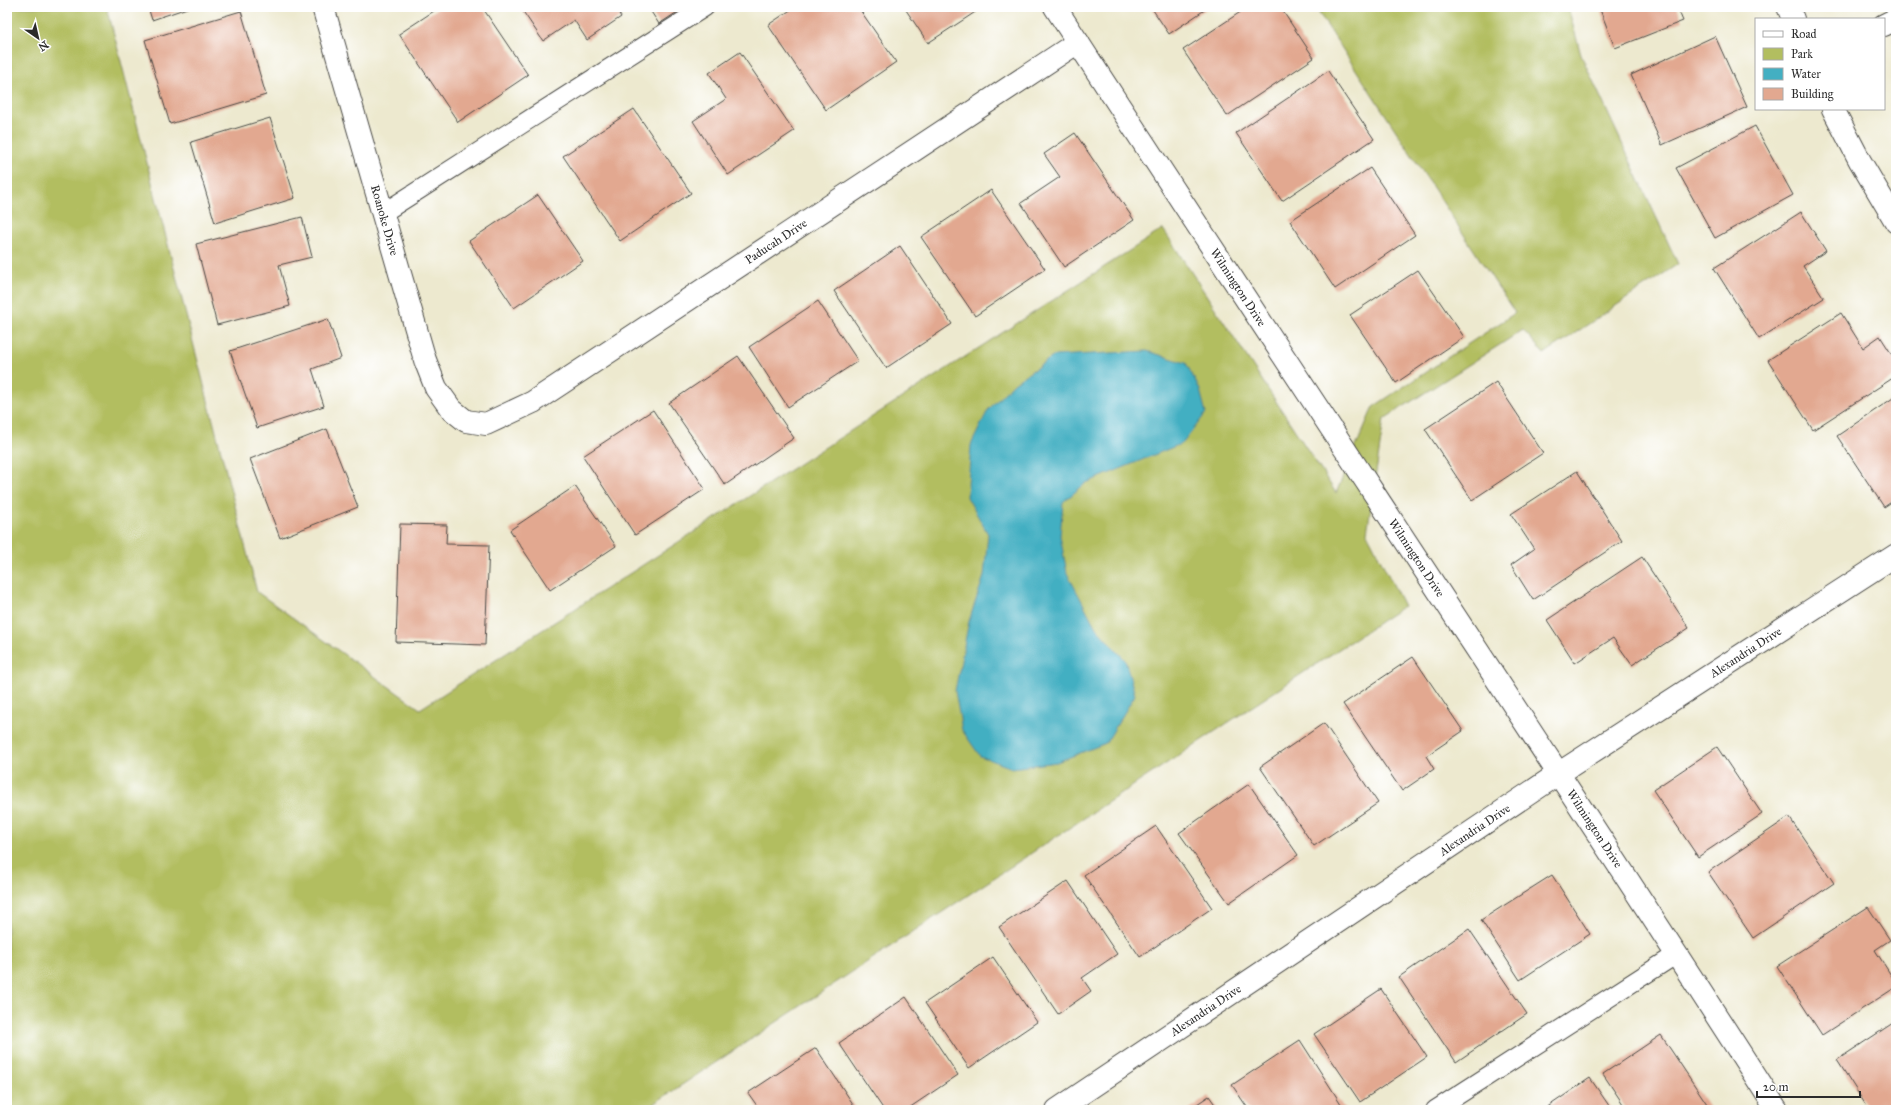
<svg xmlns="http://www.w3.org/2000/svg" width="1903" height="1117" viewBox="0 0 1903 1117" font-family="'IM FELL Great Primer',serif">
	<rect width="100%" height="100%" fill="#fff"/>
	<filter id="ink" filterUnits="userSpaceOnUse"><feTurbulence type="fractalNoise" baseFrequency=".025" numOctaves="2"/><feDisplacementMap in="SourceGraphic" scale="8" xChannelSelector="R" yChannelSelector="G"/><feConvolveMatrix kernelMatrix="1 2 1 2 8 2 1 2 1" color-interpolation-filters="sRGB"/></filter>
	<filter id="wash" filterUnits="userSpaceOnUse"><feTurbulence type="fractalNoise" baseFrequency=".012" numOctaves="4" result="noise"/><feDisplacementMap in="SourceGraphic" scale="16" xChannelSelector="R" yChannelSelector="G"/><feGaussianBlur stdDeviation="0.9" result="paint"/><feColorMatrix in="noise" values="0 0 0 0 0 0 0 0 0 0 0 0 0 0 0 0 0 1.4 0 .05"/><feComposite in="paint" operator="in"/></filter>
	<g filter="url(#wash)">
		<rect width="100%" height="100%" fill="#ede9cf"/>
		<path fill="#b2be60" stroke="#6e7446" d="M 7,7 L 107,7 L 257,592 L 420,709 L 1163,229 L 1336,493 L 1373,407 L 1515,313 L 1315,7 L 1568,7 L 1581,55 L 1678,264 L 1544,354 L 1523,330 L 1384,419 L 1367,533 L 1404,606 L 644,1110 L 7,1110 Z"/>
		<path fill="#43afc2" stroke="#376d76" d="M 1147,351 L 1186,363 L 1200,390 L 1206,413 L 1183,443 L 1086,483 L 1063,502 L 1060,536 L 1067,573 L 1096,628 L 1125,660 L 1135,695 L 1106,743 L 1057,762 L 1012,768 L 980,756 L 962,730 L 955,691 L 969,621 L 984,576 L 988,534 L 967,497 L 971,445 L 988,410 L 1014,383 L 1054,356 Z"/>
		<g id="blocks">
			<path fill="#e2a890" d="M 148,7 L 190,7 L 152,20 Z
				M 440,7 L 482,7 L 528,75 L 458,122 L 399,34 Z
				M 520,7 L 615,7 L 621,17 L 587,40 L 574,20 L 543,41 Z
				M 648,7 L 685,7 L 659,24 Z
				M 795,7 L 858,7 L 896,62 L 826,110 L 768,25 Z
				M 904,7 L 983,7 L 928,43 Z
				M 1151,7 L 1209,7 L 1169,34 Z
				M 1248,7 L 1280,7 L 1314,58 L 1227,116 L 1183,50 Z
				M 1599,7 L 1677,7 L 1683,21 L 1615,48 Z
				M 241,11 L 266,95 L 170,124 L 145,40 Z
				M 1715,36 L 1747,107 L 1662,145 L 1631,75 Z
				M 740,52 L 794,131 L 728,175 L 693,121 L 726,99 L 709,73 Z
				M 1328,71 L 1374,139 L 1282,201 L 1236,133 Z
				M 634,109 L 691,193 L 620,241 L 563,156 Z
				M 270,118 L 295,198 L 215,223 L 191,142 Z
				M 1755,126 L 1793,195 L 1715,238 L 1676,168 Z
				M 1075,133 L 1134,220 L 1064,267 L 1021,203 L 1060,177 L 1044,154 Z
				M 1370,168 L 1415,235 L 1335,289 L 1290,221 Z
				M 991,190 L 1045,269 L 975,316 L 921,237 Z
				M 538,195 L 583,261 L 514,308 L 469,241 Z
				M 1801,212 L 1826,251 L 1803,266 L 1824,298 L 1759,339 L 1714,268 Z
				M 302,217 L 312,257 L 279,265 L 290,306 L 217,325 L 196,244 Z
				M 900,246 L 952,324 L 886,368 L 834,291 Z
				M 1418,270 L 1464,337 L 1396,383 L 1350,315 Z
				M 818,301 L 858,361 L 788,407 L 749,347 Z
				M 1841,313 L 1863,348 L 1880,336 L 1896,361 L 1896,376 L 1813,430 L 1768,360 Z
				M 328,319 L 341,358 L 312,369 L 324,406 L 257,428 L 230,351 Z
				M 738,356 L 794,438 L 725,485 L 669,403 Z
				M 1496,382 L 1543,453 L 1472,500 L 1425,429 Z
				M 1896,396 L 1896,499 L 1884,507 L 1837,436 Z
				M 653,410 L 705,489 L 635,535 L 583,456 Z
				M 327,429 L 358,507 L 280,538 L 250,459 Z
				M 1577,471 L 1622,541 L 1533,600 L 1511,565 L 1534,549 L 1511,514 Z
				M 575,486 L 616,546 L 550,590 L 510,530 Z
				M 400,524 L 447,525 L 446,544 L 489,545 L 485,645 L 396,642 Z
				M 1642,557 L 1689,628 L 1632,665 L 1613,638 L 1575,663 L 1547,620 Z
				M 1413,657 L 1463,731 L 1426,756 L 1434,769 L 1402,791 L 1343,704 Z
				M 1324,723 L 1378,803 L 1314,846 L 1260,767 Z
				M 1717,747 L 1762,814 L 1698,857 L 1653,790 Z
				M 1249,784 L 1298,855 L 1229,903 L 1179,833 Z
				M 1789,817 L 1834,883 L 1753,938 L 1708,872 Z
				M 1156,826 L 1212,908 L 1140,957 L 1084,875 Z
				M 1552,875 L 1590,934 L 1520,980 L 1481,920 Z
				M 1068,881 L 1117,954 L 1082,978 L 1091,991 L 1058,1014 L 999,927 Z
				M 1868,907 L 1890,940 L 1875,950 L 1896,983 L 1896,987 L 1822,1035 L 1777,966 Z
				M 1469,929 L 1527,1014 L 1456,1062 L 1399,977 Z
				M 993,957 L 1037,1022 L 969,1068 L 925,1003 Z
				M 1381,989 L 1427,1057 L 1360,1102 L 1314,1034 Z
				M 906,997 L 958,1075 L 906,1110 L 884,1110 L 839,1043 Z
				M 1896,1021 L 1896,1110 L 1869,1110 L 1837,1060 Z
				M 1661,1035 L 1711,1110 L 1627,1110 L 1603,1074 Z
				M 1300,1040 L 1345,1110 L 1249,1110 L 1232,1085 Z
				M 816,1048 L 857,1110 L 760,1110 L 748,1093 Z
				M 1590,1078 L 1612,1110 L 1543,1110 Z
				M 1209,1096 L 1219,1110 L 1188,1110 Z"/>
		</g>
	</g>
	<g filter="url(#ink)">
		<use href="#blocks" fill-opacity="0" stroke="#484844" stroke-width="1"/>
		<g fill="none" stroke-linecap="round" stroke-linejoin="round">
			<g stroke="#484844" stroke-width="20">
				<path id="lane" d="M 383,213 L 705,7
					M 1435,1110 L 1677,954"/>
			</g>
			<g stroke="#484844" stroke-width="24">
				<g id="street">
					<path id="s1" d="M 323,7 L 425,360 L 436,388 L 451,409 L 466,421 L 486,424 L 533,402 L 1078,42"/>
					<path d="M 1788,7 L 1793,19"/>
					<path d="M 1884,25 L 1896,19"/>
					<path d="M 1833,109 L 1860,161 L 1896,222"/>
					<path id="s2" d="M 1057,1110 L 1558,774 L 1896,555"/>
				</g>
			</g>
			<g stroke="#484844" stroke-width="24">
				<g id="secondary">
					<path id="s3" d="M 1055,7 C 1294,376 1540,740 1777,1110"/>
				</g>
			</g>
			<use href="#lane" stroke="#fff" stroke-width="18"/>
			<use href="#street" stroke="#fff" stroke-width="22"/>
			<use href="#secondary" stroke="#fff" stroke-width="22"/>
		</g>
	</g>
	<g text-anchor="middle" stroke-width="3" stroke-linejoin="round" paint-order="stroke">
		<g font-size="12" fill="#2b2b2b" stroke="#fff">
			<text dy="4" stroke="none"><textPath href="#s1" startOffset="222">Roanoke Drive</textPath></text>
			<text dy="4" stroke="none"><textPath href="#s1" startOffset="806">Paducah Drive</textPath></text>
			<text dy="4" stroke="none"><textPath href="#s3" startOffset="335">Wilmington Drive</textPath></text>
			<text dy="4" stroke="none"><textPath href="#s3" startOffset="659">Wilmington Drive</textPath></text>
			<text dy="4" stroke="none"><textPath href="#s2" startOffset="827">Alexandria Drive</textPath></text>
			<text dy="4" stroke="none"><textPath href="#s3" startOffset="983">Wilmington Drive</textPath></text>
			<text dy="4" stroke="none"><textPath href="#s2" startOffset="503">Alexandria Drive</textPath></text>
			<text dy="4" stroke="none"><textPath href="#s2" startOffset="179">Alexandria Drive</textPath></text>
		</g>
	</g>
	<rect width="1903" height="1117" fill="none" stroke="#fff" stroke-width="24"/>
	<rect x="1755" y="18" width="130" height="92" fill="#ffffff" stroke="#aaaaaa"/>
	<rect x="1763" y="31" width="20" height="6" fill="#ffffff" stroke="#aaaaaa"/>
	<text x="1791" y="38" font-size="12" fill="#2b2b2b">Road</text>
	<rect x="1763" y="48" width="20" height="12" fill="#b2be60" stroke="#aaaaaa"/>
	<text x="1791" y="58" font-size="12" fill="#2b2b2b">Park</text>
	<rect x="1763" y="68" width="20" height="12" fill="#43afc2" stroke="#aaaaaa"/>
	<text x="1791" y="78" font-size="12" fill="#2b2b2b">Water</text>
	<rect x="1763" y="88" width="20" height="12" fill="#e2a890" stroke="#aaaaaa"/>
	<text x="1791" y="98" font-size="12" fill="#2b2b2b">Building</text>
	<g transform="translate(38 38) rotate(146)" stroke="#ffffff" stroke-width="3" paint-order="stroke">
	<path d="M0-3L7 15L0 10L-7 15Z" fill="#2b2b2b"/>
	<text y="-6" font-size="11" font-weight="bold" text-anchor="middle" fill="#2b2b2b">N</text>
	</g>
	<path d="M1757 1091v6h103v-6" fill="none" stroke="#2b2b2b" stroke-width="2"/>
	<text x="1763" y="1091" font-size="12" fill="#2b2b2b" stroke="#ffffff" stroke-width="3" paint-order="stroke">20 m</text>
</svg>
